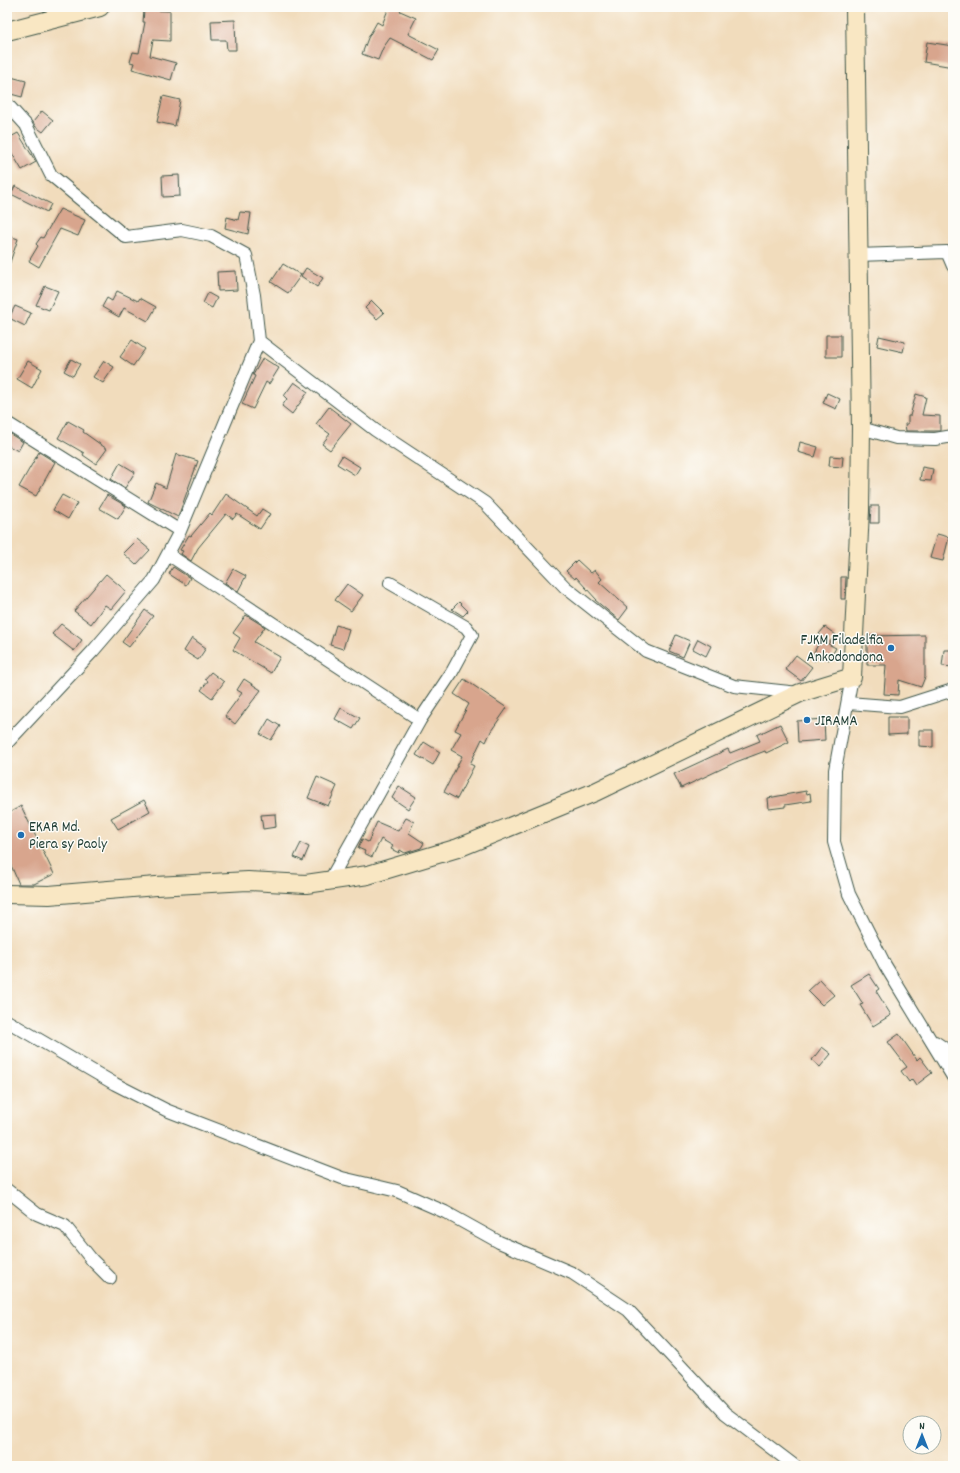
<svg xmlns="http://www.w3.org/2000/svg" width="960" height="1473" viewBox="0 0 960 1473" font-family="Dekko,sans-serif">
	<rect width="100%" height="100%" fill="#fdfcf7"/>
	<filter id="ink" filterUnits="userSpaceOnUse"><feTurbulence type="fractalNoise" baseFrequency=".025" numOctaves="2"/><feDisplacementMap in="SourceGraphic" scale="8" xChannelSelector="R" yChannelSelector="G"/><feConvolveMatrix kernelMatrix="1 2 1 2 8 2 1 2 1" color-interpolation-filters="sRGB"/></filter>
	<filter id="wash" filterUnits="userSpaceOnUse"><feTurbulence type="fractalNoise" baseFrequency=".012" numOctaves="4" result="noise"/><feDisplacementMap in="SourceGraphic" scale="16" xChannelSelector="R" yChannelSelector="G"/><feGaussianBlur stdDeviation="0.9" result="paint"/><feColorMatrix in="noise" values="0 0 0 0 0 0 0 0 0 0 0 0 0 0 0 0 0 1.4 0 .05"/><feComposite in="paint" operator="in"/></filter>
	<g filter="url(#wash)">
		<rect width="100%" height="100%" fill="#f1dcbc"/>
		<g id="blocks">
			<path fill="#d8a58d" d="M 389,7 L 402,7 L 400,11 L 416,18 L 408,34 L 439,50 L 433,60 L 390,38 L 383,48 L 378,60 L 362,54 L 368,38 L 377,22 L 382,25 Z
				M 144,10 L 170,11 L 170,41 L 153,40 L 150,56 L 176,63 L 171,80 L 132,69 L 134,63 L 130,62 L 133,52 L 139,53 L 145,22 L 143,22 Z
				M 235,20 L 236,50 L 227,50 L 226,40 L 212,40 L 211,21 Z
				M 927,42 L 953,46 L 953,67 L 924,62 Z
				M 7,76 L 26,81 L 22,97 L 7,93 Z
				M 163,96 L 180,100 L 175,126 L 157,122 Z
				M 42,111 L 53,120 L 43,132 L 35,126 L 33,122 Z
				M 18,133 L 36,162 L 22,170 L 7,145 L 7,139 Z
				M 179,175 L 180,196 L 163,197 L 162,176 Z
				M 15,186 L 51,204 L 47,212 L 11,194 Z
				M 60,209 L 85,220 L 78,236 L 60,229 L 39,267 L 29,261 L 38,246 L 36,244 L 41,237 L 43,238 Z
				M 240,212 L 251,213 L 248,234 L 225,228 L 227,217 L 238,220 Z
				M 7,235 L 18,239 L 9,265 L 7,265 Z
				M 283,264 L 301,275 L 288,293 L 271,282 Z
				M 306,268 L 323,278 L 317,287 L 301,276 Z
				M 236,271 L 237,290 L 218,291 L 217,272 Z
				M 45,286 L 58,291 L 49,310 L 36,305 Z
				M 117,291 L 138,301 L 140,298 L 156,307 L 148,321 L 124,308 L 119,317 L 102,307 L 107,298 L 112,301 Z
				M 208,293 L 217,298 L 212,308 L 203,303 Z
				M 372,301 L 384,313 L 377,319 L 365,308 Z
				M 15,306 L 31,313 L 25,326 L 9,318 Z
				M 826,335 L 841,335 L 841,357 L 826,357 Z
				M 879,336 L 905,342 L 903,352 L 877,346 Z
				M 132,340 L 145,349 L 133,366 L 120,357 Z
				M 263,358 L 279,368 L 269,384 L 266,382 L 253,409 L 242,404 L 255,376 L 253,375 Z
				M 71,359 L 80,364 L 73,376 L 64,371 Z
				M 28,361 L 42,369 L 32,388 L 17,379 Z
				M 104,361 L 114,367 L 103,383 L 93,377 Z
				M 294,382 L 308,392 L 292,414 L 282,406 L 287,399 L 284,396 Z
				M 827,393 L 840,399 L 836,409 L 823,403 Z
				M 916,394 L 926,397 L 922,415 L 940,416 L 940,431 L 906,431 L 905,424 L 908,424 L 908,416 L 910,416 Z
				M 329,407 L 351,424 L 330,450 L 322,444 L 330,434 L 316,424 Z
				M 68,421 L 84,430 L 83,432 L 107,449 L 96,464 L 83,455 L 84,453 L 58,438 Z
				M 7,432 L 23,442 L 18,451 L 7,445 Z
				M 800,442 L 818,447 L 815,457 L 798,452 Z
				M 39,452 L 55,462 L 36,496 L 19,487 Z
				M 176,454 L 198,461 L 178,517 L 148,502 L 156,483 L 166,488 Z
				M 342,456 L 360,467 L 355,475 L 337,464 Z
				M 830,456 L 843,457 L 842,467 L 829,466 Z
				M 120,463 L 135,472 L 125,488 L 111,479 Z
				M 922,467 L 933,469 L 931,481 L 920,480 Z
				M 226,494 L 257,516 L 262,509 L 270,514 L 260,529 L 237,514 L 233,519 L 226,514 L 198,548 L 191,561 L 181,554 L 183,551 L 180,550 L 189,535 L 191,536 L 210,513 L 212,515 Z
				M 62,495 L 77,503 L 68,519 L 53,510 Z
				M 107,495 L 126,506 L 118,519 L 99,508 Z
				M 871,506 L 879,506 L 879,523 L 870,523 Z
				M 937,534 L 949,537 L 943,561 L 930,558 Z
				M 137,539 L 150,550 L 136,565 L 123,553 Z
				M 577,560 L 591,573 L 595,570 L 602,579 L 599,582 L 628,608 L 619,620 L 595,600 L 596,599 L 576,577 L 575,579 L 566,571 Z
				M 173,567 L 190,578 L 186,585 L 169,574 Z
				M 233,569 L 246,576 L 238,591 L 225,583 Z
				M 106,574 L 126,591 L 111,609 L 105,605 L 91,624 L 74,611 Z
				M 841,577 L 846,577 L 845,599 L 841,599 Z
				M 347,584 L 363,595 L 351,611 L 335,600 Z
				M 459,602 L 468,611 L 463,616 L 452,609 Z
				M 145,610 L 153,616 L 129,647 L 122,642 Z
				M 246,615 L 265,627 L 254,642 L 280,657 L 271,673 L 233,650 L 240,638 L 233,633 Z
				M 61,624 L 82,640 L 74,651 L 52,634 Z
				M 336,625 L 349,629 L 343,649 L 330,645 Z
				M 825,627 L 836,635 L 828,644 L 836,648 L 829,660 L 820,655 L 815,661 L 811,658 L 822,637 L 819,634 Z
				M 676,635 L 690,641 L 683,657 L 669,651 Z
				M 925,635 L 925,677 L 921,687 L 899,680 L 898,695 L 884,694 L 886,665 L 867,665 L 867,636 Z
				M 192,638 L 206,648 L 198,660 L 184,651 Z
				M 698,639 L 711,646 L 706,656 L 693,649 Z
				M 944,650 L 953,650 L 953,667 L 942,666 Z
				M 796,655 L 812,667 L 801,681 L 785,669 Z
				M 211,672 L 224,682 L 212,698 L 201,690 L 208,681 L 205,679 Z
				M 244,679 L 261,690 L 235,724 L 225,716 L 242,693 L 237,690 Z
				M 464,679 L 507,708 L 491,731 L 486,742 L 482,739 L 470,764 L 474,766 L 457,799 L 444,792 L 462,756 L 451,750 L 461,733 L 455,730 L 469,704 L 454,694 Z
				M 341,708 L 360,718 L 353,729 L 335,719 Z
				M 888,717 L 907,717 L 907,734 L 888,735 Z
				M 269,719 L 280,726 L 271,740 L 260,734 Z
				M 824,719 L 825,740 L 798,742 L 797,721 Z
				M 780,724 L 789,742 L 766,753 L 765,751 L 736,762 L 681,788 L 674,774 L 728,749 L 730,753 L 760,741 L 757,735 Z
				M 919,730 L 933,730 L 933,747 L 919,746 Z
				M 424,742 L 440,752 L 433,765 L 416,755 Z
				M 317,777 L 337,786 L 328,806 L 308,798 Z
				M 399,786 L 416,797 L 408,809 L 392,798 Z
				M 806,791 L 807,794 L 810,793 L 811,801 L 785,805 L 785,807 L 769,809 L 768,798 Z
				M 144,800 L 150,811 L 118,829 L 111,818 Z
				M 21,806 L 54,874 L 34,884 L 19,884 L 7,856 L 7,814 Z
				M 275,814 L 276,827 L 263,829 L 261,815 Z
				M 406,818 L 414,822 L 409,833 L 424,843 L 421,848 L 405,853 L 400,850 L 399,853 L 391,849 L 393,846 L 381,839 L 372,857 L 364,853 L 365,851 L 358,848 L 362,839 L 368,842 L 377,822 L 398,831 Z
				M 301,843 L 309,847 L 303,861 L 294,857 Z
				M 869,974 L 879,989 L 876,991 L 891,1015 L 873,1026 L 860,1005 L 863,1004 L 851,985 Z
				M 820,980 L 834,995 L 822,1005 L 808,991 Z
				M 899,1034 L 917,1060 L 920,1057 L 932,1073 L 916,1085 L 912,1079 L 909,1082 L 901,1071 L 907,1067 L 888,1042 Z
				M 822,1047 L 831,1054 L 820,1067 L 812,1060 Z"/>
		</g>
	</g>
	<g filter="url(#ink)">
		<use href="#blocks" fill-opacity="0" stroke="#3e5548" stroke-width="1"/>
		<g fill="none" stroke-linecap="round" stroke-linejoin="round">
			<g stroke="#3e5548" stroke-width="14">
				<path id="street" d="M 7,104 L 26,125 L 51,175 L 126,237 L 182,230 L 211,236 L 246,255 L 254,295 L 259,341 L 375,430 L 485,503 L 565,587 L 646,651 L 734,686 L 799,693
					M 947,252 L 953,266
					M 857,255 L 947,252
					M 7,423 L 180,531 L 259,341
					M 861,428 L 896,438 L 935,439 L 953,436
					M 169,555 L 420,720
					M 852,677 L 835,770 L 834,842 L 849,894 L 885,965 L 953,1077
					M 848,703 L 900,707 L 953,690
					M 7,743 L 93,651 L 154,580 L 180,531
					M 330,880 L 420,720 L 452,672 L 472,635 L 466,627 L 390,583
					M 7,1021 L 115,1084 L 166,1110 L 342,1178 L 397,1191 L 445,1212 L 499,1242 L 572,1273 L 628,1310 L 725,1413 L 795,1466
					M 935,1042 L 953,1054
					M 7,1190 L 37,1214 L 65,1226 L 92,1260 L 110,1278"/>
			</g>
			<g stroke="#3e5548" stroke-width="20">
				<path id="secondary" d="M 7,31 L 100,7
					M 7,894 L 49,895 L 156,886 L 248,881 L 306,884 L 368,875 L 458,848 L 595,792 L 800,693 L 852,677 L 860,510 L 861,428 L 855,7"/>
			</g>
			<use href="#street" stroke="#fff" stroke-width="12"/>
			<use href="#secondary" stroke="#f9e7c3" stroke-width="18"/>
		</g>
	</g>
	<g fill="#1f6fb2" stroke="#fdfcf7" stroke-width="1.5">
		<circle cx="891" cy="648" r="4"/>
		<circle cx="807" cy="720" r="4"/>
		<circle cx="21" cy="835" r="4"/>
	</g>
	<g text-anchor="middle" stroke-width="3" stroke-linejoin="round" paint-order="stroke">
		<g font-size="15" fill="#1f3d34" stroke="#fdfcf7" text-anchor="start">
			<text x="883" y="644" text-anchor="end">FJKM Filadelfia<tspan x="883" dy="17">Ankodondona</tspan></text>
			<text x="815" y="725">JIRAMA</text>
			<text x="29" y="831">EKAR Md.<tspan x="29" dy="17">Piera sy Paoly</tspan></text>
		</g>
	</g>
	<rect width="960" height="1473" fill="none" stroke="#fdfcf7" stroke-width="24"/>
	<g transform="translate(922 1435)"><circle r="19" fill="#fdfcf7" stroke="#a4b0a9"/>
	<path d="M0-3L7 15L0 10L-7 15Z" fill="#1f6fb2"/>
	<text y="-6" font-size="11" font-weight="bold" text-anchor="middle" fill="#1f3d34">N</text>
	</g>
</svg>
